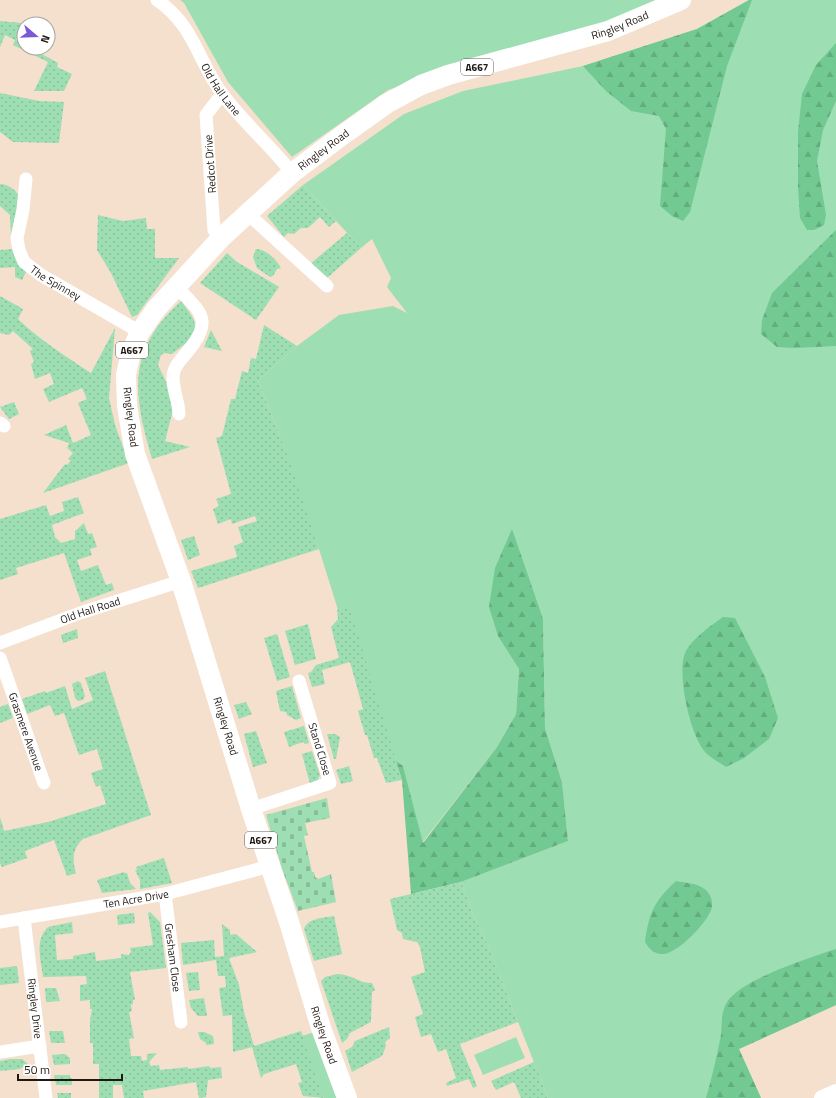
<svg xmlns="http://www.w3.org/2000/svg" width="836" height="1098" viewBox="0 0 836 1098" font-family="'Titillium Web',sans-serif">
	<defs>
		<pattern id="forest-firs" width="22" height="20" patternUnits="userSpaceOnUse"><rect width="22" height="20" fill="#72c992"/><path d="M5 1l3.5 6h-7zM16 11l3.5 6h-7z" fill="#62ac7d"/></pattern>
		<pattern id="cemetery-stones" width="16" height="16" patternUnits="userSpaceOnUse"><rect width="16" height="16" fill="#9ddeb2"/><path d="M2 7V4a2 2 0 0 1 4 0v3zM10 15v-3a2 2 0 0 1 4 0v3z" fill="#87be98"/></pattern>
		<pattern id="garden-dots" width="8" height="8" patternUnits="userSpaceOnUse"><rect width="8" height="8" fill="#9ddeb2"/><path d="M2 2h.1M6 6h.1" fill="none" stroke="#87be98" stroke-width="1.8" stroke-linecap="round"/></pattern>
	</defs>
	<rect width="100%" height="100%" fill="#f5e0ce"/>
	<path fill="#9ddeb2" d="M 180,0 L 661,0 L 609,23 L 479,59 L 388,90 L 292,157 L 228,82 L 184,3 Z
		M 749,0 L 836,0 L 836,1005 L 739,1049 L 761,1098 L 548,1098 L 489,948 L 472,912 L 461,882 L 568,841 L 562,782 L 545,728 L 543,619 L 499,636 L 519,669 L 516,714 L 497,747 L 422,843 L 403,766 L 395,760 L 349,607 L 338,610 C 314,532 290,456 258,381 L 297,346 L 339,315 L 393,306 L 407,313 L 387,287 L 391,278 L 372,239 L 361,248 L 303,185 L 404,114 L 463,91 L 583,66 L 697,29 Z
		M 315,1032 L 338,1098 L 324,1098 L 302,1036 Z
		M 516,1037 L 525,1058 L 483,1075 L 474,1055 Z"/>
	<path fill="url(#forest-firs)" d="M 749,0 L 752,0 L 727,66 L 690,212 L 683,221 L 672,216 L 660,206 L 666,129 L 659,116 L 631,111 L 606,91 L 583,66 L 697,29 Z
		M 836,43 L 836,101 L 823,130 L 817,161 L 826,215 L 824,225 L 814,230 L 807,230 L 800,218 L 798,187 L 798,132 L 802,94 L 816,65 Z
		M 836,230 L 836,346 L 795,348 L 777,347 L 761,334 L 762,320 L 772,293 Z
		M 512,529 L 543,619 L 545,728 L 562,782 L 568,841 L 461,882 L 411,894 L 402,780 L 395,760 L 403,766 L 423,843 L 497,747 L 516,714 L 519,669 L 498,636 L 489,607 L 495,568 Z
		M 723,617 L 735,618 L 765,677 L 778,718 L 769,739 L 744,758 L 726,767 C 720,763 711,758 706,753 C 690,736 678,678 684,656 C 689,640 711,626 723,617 Z
		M 676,881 C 686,883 698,883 706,890 C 710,894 713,901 712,907 C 709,921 677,955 662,954 C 654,954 649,949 645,942 C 649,913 654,901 676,881 Z
		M 836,949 L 836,1005 L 739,1049 L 761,1098 L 706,1098 C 712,1077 717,1056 721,1035 C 722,1024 721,1012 727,1002 C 742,979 809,958 836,949 Z"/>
	<path fill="url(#cemetery-stones)" d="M 327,798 L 330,818 L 305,823 L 308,835 L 304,836 L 312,872 L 314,872 L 315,877 L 318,879 L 331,874 L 336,902 L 298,911 L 282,869 L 266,815 Z"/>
	<path fill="url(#garden-dots)" d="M 0,21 L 22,23 L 16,40 L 24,44 L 24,48 L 31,48 L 58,63 L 57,67 L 72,74 L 64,91 L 34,91 L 48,62 L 13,45 L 15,40 L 5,35 L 0,47 Z
		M 0,93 L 39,101 L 64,102 L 59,143 L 13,142 L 0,132 Z
		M 0,184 C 9,185 16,189 19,197 L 11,235 L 10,215 L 0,206 Z
		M 303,185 L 336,221 L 329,227 L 320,217 L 308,228 L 301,228 L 294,234 L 288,233 L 284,237 L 267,216 Z
		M 98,215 L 123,221 L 146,218 L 147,229 L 155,229 L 155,258 L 179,258 L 137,315 L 132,317 L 111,273 L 97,250 Z
		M 347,233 L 361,248 L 326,279 L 310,264 Z
		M 15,249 L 27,270 L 22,280 L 15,277 L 15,267 L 0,268 L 0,250 Z
		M 256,249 C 266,249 277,260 281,268 L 277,269 L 273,276 L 270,277 L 257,268 L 253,257 Z
		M 227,253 L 237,262 L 279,287 L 256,320 L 200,283 Z
		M 0,296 L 23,309 L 18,319 C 40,340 65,356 91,373 L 115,328 L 109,398 L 115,425 L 129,463 L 43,493 L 65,464 L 67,465 L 71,461 L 68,459 L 73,453 L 67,448 L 69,443 L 44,435 L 66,425 L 73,443 L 91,435 L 78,403 L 87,399 L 82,388 L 49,402 L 43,389 L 54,384 L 50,373 L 35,379 L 31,364 L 34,362 L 30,351 L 33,349 L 13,331 L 9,335 L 0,333 Z
		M 181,301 C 203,329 200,333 172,354 L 164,353 L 161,355 L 158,365 L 168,386 L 173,410 L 165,441 L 190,447 L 152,459 C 133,394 126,351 181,301 Z
		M 264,325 L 297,346 L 258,381 C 281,436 302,492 319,549 L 198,588 L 191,571 L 237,557 L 234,546 L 243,542 L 238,527 L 257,521 L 255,516 L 232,524 L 231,519 L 218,524 L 213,509 L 219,506 L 216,499 L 231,494 L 216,438 L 222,436 L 231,399 L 235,399 L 242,371 L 248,373 L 251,358 L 256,359 Z
		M 211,330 L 222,351 L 204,347 Z
		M 14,402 L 19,414 L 9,419 L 0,407 Z
		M 78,497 L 84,513 L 52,525 L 55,537 L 61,543 L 75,539 L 75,531 L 84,523 L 88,534 L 92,533 L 97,547 L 90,549 L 92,555 L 77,560 L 81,571 L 98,565 L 106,585 L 112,583 L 114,590 L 81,602 L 64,553 L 16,568 L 18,574 L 0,580 L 0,519 L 46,505 L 50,516 L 64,511 L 62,502 Z
		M 194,536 L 200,555 L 188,560 L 181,540 Z
		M 349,606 L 402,780 L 386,783 L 377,758 L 374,758 L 367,735 L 365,735 L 358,711 L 363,709 L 350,662 L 322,670 L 325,684 L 312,687 L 308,673 L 311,672 L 316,665 L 339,658 L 331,627 L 338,619 L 337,610 Z
		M 308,624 L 316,659 L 295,665 L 285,631 Z
		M 77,629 L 78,638 L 63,643 L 61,635 Z
		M 277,634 L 290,677 L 277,681 L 264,638 Z
		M 105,671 L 151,815 L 83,839 C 72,849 72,860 76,873 L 67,876 L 54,840 L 25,851 L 27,858 L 2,867 L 0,863 L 0,817 L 4,831 L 48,822 L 106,804 L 100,785 L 96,787 L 91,773 L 103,769 L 97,749 L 79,755 L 64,713 L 55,716 L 50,705 L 27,714 L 22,699 L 45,691 L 46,693 L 65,686 L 72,709 L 93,700 L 85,678 Z
		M 78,681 L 81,683 L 85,696 L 83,700 L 78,701 L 75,698 L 72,684 Z
		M 292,686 L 301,718 L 296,720 L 287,715 L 286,712 L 280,711 L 276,691 Z
		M 246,702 L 252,714 L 239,719 L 234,705 Z
		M 8,704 L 13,718 L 0,723 L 0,707 Z
		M 304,726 L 309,743 L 305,744 L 303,742 L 289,747 L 284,732 Z
		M 256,731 L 267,763 L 253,767 L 244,734 Z
		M 327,734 L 335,734 L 340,737 L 336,759 L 334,759 Z
		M 312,751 L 320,775 L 317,781 L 310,784 L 302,754 Z
		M 349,766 L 353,781 L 341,784 L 336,770 Z
		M 164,858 L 172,883 L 140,889 L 140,880 L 135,870 L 137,870 L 136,867 Z
		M 124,872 L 125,873 L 127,873 L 130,883 L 136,889 L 102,893 L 97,880 Z
		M 461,882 L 472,912 L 489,948 L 518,1022 L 460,1044 L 477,1086 L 473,1088 L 469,1079 L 447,1086 L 446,1083 L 456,1078 L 446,1049 L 438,1052 L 431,1034 L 421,1037 L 415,1017 L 423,1014 L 411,977 L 425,972 L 420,947 L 417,942 L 403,939 L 402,933 L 397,930 L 390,899 Z
		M 150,912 L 160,922 L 166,968 L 130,972 L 135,1000 L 133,1000 L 133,1004 L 131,1005 L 132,1011 L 129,1012 L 134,1038 L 129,1039 L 131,1056 L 141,1056 L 142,1061 L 147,1060 L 147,1054 L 157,1053 L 149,1062 L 151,1066 L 159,1065 L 160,1070 L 188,1067 L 188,1069 L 209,1066 L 210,1068 L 221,1067 L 222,1078 L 208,1080 L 206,1097 L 199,1098 L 196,1082 L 143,1091 L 144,1098 L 124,1098 L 122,1085 L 113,1085 L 113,1098 L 99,1098 L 99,1064 L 93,1064 L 93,1043 L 90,1043 L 90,1021 L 92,1009 L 90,1009 L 90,1000 L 80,1001 L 80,985 L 87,984 L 86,976 L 43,977 C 41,960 34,941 48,927 L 72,922 L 73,933 L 55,935 L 57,960 L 73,959 L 73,956 L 95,952 L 96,961 L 121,958 L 121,954 L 129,955 L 131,952 L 130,948 L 153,945 L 148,913 Z
		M 134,913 L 135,923 L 118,925 L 117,915 Z
		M 334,916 L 342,954 L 314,961 L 304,929 C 308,918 323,918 334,916 Z
		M 222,924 L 230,930 L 230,935 L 236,934 L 257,952 L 229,958 L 239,985 L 244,1012 L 254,1046 L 301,1031 L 324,1098 L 303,1096 L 298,1083 L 302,1082 L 296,1064 L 264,1074 L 261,1078 L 252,1047 L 233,1052 L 232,1015 L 223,1016 L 219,988 L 226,987 L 225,976 L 218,976 L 216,960 L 183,965 L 181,943 L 214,940 L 215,957 L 224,956 Z
		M 17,966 L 19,983 L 0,985 L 0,968 Z
		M 198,972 L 200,990 L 189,991 L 186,973 Z
		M 337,974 C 351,974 361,984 372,983 L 375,990 L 372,992 L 371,1022 L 350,1033 L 347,1039 L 342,1043 L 321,981 L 325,977 Z
		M 45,988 L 56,988 L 60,1001 L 46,1002 Z
		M 204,998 L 207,1016 L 198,1016 L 191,1008 L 189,1000 Z
		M 389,1027 L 390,1038 L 385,1042 L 386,1046 L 382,1056 L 352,1072 L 345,1051 L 352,1047 L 355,1041 Z
		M 49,1031 L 63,1031 L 65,1043 L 51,1043 Z
		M 198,1032 L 204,1032 L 213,1036 L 214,1044 L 206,1045 L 206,1043 L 200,1039 Z
		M 65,1054 L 70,1058 L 70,1064 L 54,1065 L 52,1055 Z
		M 10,1059 L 22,1059 L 28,1064 L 20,1069 L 0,1071 L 0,1061 Z
		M 534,1062 L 548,1098 L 521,1098 L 514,1082 L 496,1090 L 491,1081 Z
		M 54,1075 L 70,1075 L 70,1078 L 72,1078 L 72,1085 L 56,1085 Z
		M 57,1093 L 71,1093 L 71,1098 L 58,1098 Z"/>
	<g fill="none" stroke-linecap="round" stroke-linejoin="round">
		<g stroke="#fff" stroke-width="13">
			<path id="s1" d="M 157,0 C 195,26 198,62 223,95 C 244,123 271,146 292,173"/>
			<path id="s2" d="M 26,179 L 23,210 L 17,238 L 19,250 L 24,262 L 41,275 L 140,332"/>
			<path d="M 247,213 L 327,286"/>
			<path d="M 222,237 L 214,230 L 206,115 L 222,94"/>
			<path d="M 176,286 C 199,311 215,319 188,351 C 183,357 176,364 174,371 C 170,385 179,400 179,414"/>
			<path d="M 0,423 L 4,426"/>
			<path id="s3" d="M 0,643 L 80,613 L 181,581"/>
			<path id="s4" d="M 0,658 L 44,783"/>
			<path d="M 251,809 L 330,783 L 299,681"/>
			<path id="s5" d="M 165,894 L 181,1022"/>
			<path id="s6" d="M 24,918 L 46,1098"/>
			<path id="s7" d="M 0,922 L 165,894 L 270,866"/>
			<path d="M 0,1052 L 40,1046"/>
		</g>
		<path stroke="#fff" stroke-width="16" d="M 822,1098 L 836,1092"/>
		<path stroke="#fff" stroke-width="20" id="s8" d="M 347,1098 L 321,1028 L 289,922 L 251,809 L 181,581 L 135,454 L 127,406 L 126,375 L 131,352 L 140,332 L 156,309 L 222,237 L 292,173 L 340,137 L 386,104 L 421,85 L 448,75 L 608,31 L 681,0"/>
	</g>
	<g text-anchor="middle" stroke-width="3" stroke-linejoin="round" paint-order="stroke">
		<g fill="#fff" stroke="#635d59" stroke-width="1">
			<rect x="461" y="59" width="32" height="16" rx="3"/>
			<rect x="116" y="342" width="32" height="16" rx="3"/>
			<rect x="245" y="832" width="32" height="16" rx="3"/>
		</g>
		<g font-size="10" font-weight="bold" fill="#201812">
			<text x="477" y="71">A667</text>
			<text x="132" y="354">A667</text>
			<text x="261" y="844">A667</text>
		</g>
		<g font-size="11" fill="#201812" stroke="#fff">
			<text dy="4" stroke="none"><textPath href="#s8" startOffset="1388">Ringley Road</textPath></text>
			<text dy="4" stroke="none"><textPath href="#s1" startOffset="111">Old Hall Lane</textPath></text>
			<text dy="4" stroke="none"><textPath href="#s8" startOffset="1063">Ringley Road</textPath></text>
			<text transform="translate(210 164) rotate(-94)" y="4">Redcot Drive</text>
			<text dy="4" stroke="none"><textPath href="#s2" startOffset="123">The Spinney</textPath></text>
			<text transform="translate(131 417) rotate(83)" y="4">Ringley Road</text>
			<text dy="4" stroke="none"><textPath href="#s3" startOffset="96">Old Hall Road</textPath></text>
			<text transform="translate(226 726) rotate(73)" y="4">Ringley Road</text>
			<text dy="4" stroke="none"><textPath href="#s4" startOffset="78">Grasmere Avenue</textPath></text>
			<text transform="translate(320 749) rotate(73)" y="4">Stand Close</text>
			<text dy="4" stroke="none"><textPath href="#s7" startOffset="138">Ten Acre Drive</textPath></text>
			<text dy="4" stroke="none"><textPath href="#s5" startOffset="64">Gresham Close</textPath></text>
			<text dy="4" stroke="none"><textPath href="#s6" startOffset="91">Ringley Drive</textPath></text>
			<text transform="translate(324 1035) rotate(71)" y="4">Ringley Road</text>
		</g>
	</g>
	<g transform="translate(36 36) rotate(109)"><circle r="19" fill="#ffffff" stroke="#a6a3a0"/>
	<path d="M0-3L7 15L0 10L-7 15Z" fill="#7b59d4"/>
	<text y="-6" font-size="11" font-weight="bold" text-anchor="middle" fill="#201812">N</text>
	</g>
	<path d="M18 1074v6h104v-6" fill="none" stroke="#201812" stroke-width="2"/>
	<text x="24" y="1074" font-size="12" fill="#201812" stroke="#ffffff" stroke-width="3" paint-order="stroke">50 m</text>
</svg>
